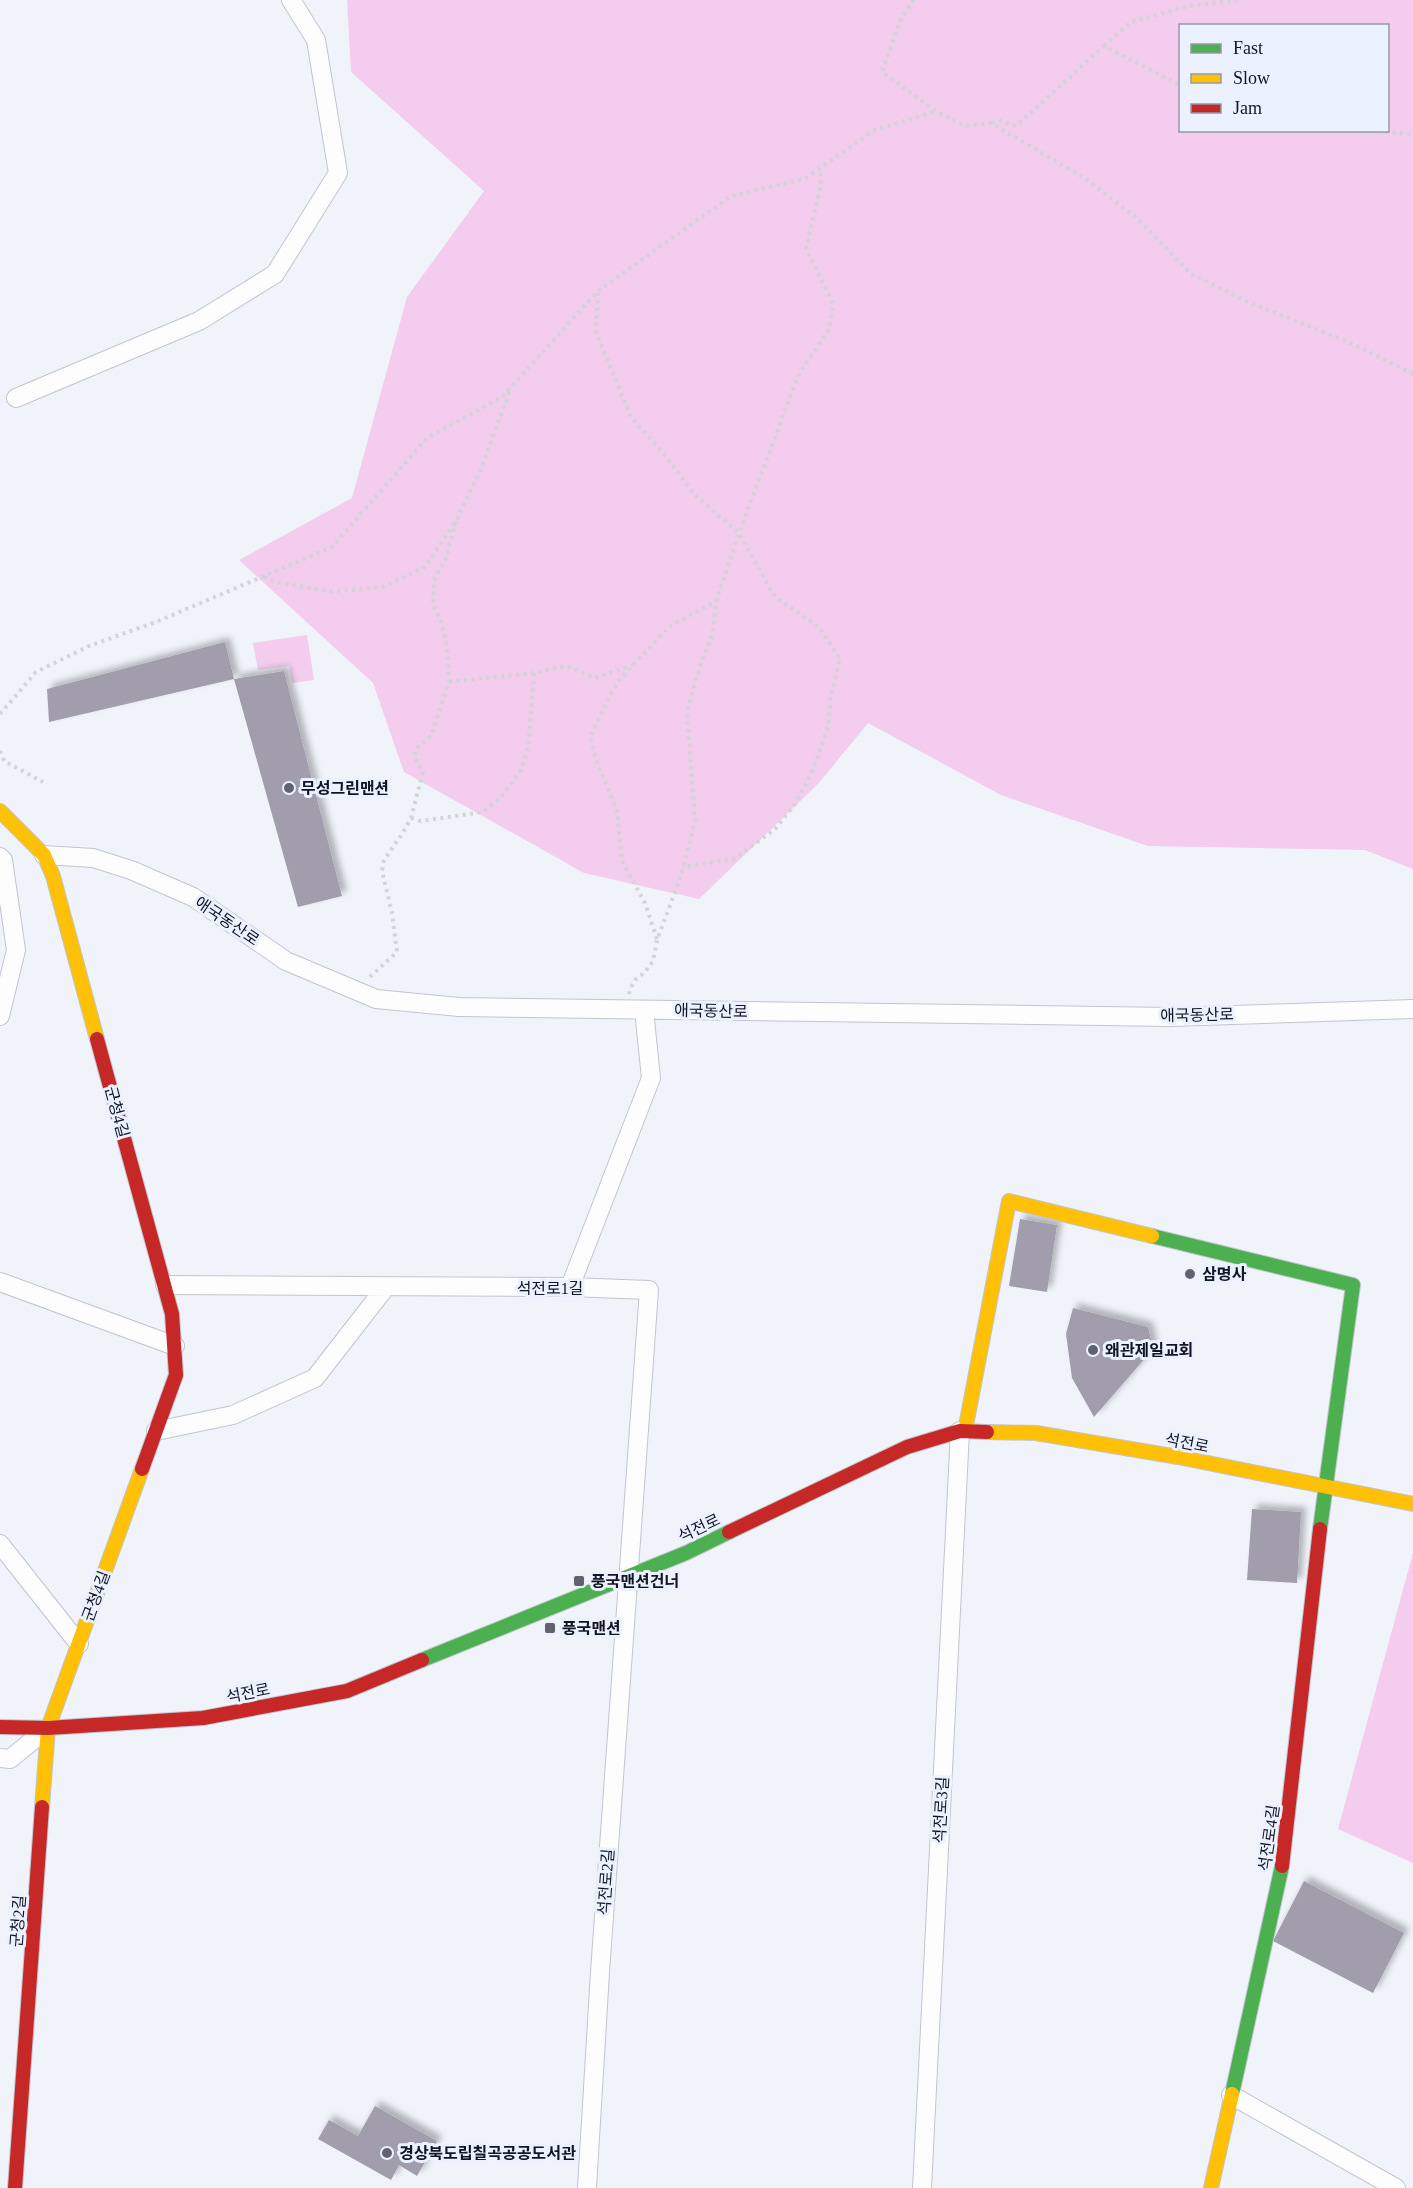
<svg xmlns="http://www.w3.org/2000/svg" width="1413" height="2188" font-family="'Times New Roman','Noto Sans KR',serif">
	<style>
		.green { fill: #f3ccee; fill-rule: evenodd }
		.building { fill: #a19dad; filter: url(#shadow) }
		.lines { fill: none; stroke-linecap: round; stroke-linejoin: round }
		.street-casing { stroke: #c1c5ce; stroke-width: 20 }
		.fast-casing { stroke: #c1c5ce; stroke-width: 16 }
		.slow-casing { stroke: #c1c5ce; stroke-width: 16 }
		.jam-casing { stroke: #c1c5ce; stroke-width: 16 }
		.path { stroke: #d3d4d6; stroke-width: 4; stroke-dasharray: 3 4.5; stroke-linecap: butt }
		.street { stroke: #fdfdfe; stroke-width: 18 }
		.fast { stroke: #4caf50; stroke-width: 14 }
		.slow { stroke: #ffc107; stroke-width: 14 }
		.jam { stroke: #c62828; stroke-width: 14 }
		.poi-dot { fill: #60636e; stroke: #ebf1ff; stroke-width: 2 }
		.labels { text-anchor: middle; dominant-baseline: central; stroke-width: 6; stroke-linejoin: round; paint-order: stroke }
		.poi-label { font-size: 16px; font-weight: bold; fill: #121622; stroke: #ebf1ff; text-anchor: start }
		.street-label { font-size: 16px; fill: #121622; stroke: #ebf1ff }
	</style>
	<defs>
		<filter id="shadow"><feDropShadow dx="5" dy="-5" stdDeviation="3" flood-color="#0004"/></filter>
	</defs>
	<rect width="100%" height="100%" fill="#f0f3fa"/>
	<path class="green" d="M347,0H1413V869L1365,850L1148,846L1001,795L868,723L818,784L699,899L584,873L404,772L373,683L239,560L352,498L407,297L484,191L351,72ZM1180,26H1388V130H1180Z
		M307,635L314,680L292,683L289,666L258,670L253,643Z
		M1413,1553V1863L1338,1829Z"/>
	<path class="building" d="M225,642L234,679L49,722L47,689Z
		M284,671L342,896L298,907L234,679Z
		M1020,1219L1057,1225L1047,1292L1009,1286Z
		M1073,1308L1148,1327L1153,1349L1094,1417L1072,1378L1066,1334Z
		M1252,1509L1301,1512L1297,1583L1247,1580Z
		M1304,1881L1404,1933L1373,1993L1273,1941Z
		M375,2106L437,2141L417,2176L399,2165L391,2180L318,2139L329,2120L358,2136Z"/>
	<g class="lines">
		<g class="street-casing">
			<path id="street" d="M16,398L199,321L275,274L338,173L316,40L291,0
				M44,855L93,858L131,870L193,897L286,961L376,999L459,1007L1171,1017L1413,1009
				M0,857L3,860L16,950L0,1016
				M0,1282L175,1346
				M165,1285L570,1287L649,1290L600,1972L587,2188
				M570,1287L651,1078L644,1010
				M156,1431L233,1415L315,1378L385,1288
				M0,1544L79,1644
				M0,1758L10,1759L48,1728
				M1231,2095L1396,2188
				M922,2188L960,1431"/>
		</g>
		<g class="fast-casing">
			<path id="fast" d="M1152,1236L1353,1285L1320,1529
				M422,1660L686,1553L729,1532
				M1232,2094L1282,1866"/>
		</g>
		<g class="slow-casing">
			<path id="slow" d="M0,811L44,855L53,876L97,1039
				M965,1431L1009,1201L1152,1236
				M987,1432L1036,1433L1178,1457L1413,1504
				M42,1807L48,1728L142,1469
				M1211,2188L1232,2094"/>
		</g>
		<g class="jam-casing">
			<path id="jam" d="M97,1039L172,1314L176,1375L142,1469
				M729,1532L907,1447L960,1431L987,1432
				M0,1727L48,1728L203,1718L347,1691L422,1660
				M1282,1866L1320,1529
				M15,2188L42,1807"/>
		</g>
		<path class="path" d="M914,0L901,19L882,72L936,111L965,126L991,123L1083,177L1138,219L1191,274L1248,302L1349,342L1413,374
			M1104,46L1131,22L1189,6L1241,0
			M992,123L998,120L1016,126L1104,46L1180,85
			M1355,130L1413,134
			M598,293L596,332L631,417L664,454L694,494L739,533L775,597L819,627L840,659L831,694L828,727L812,772L795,804L775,829L734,859L683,867
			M264,577L276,582L332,592L383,587L425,567L456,521L481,469L510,390
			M449,682L534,673L566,666L595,678L633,665
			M0,714L36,672L89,646L156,622L332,547L427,438L502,397L598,291L731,196L804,179L875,130L936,111
			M0,751L4,761L43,782
			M411,818L421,821L483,812L502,796L521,770L528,748L534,673
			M657,939L645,903L622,861L617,811L597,762L590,737L610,695L620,679L669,627L716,601
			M370,977L397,952L392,913L382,871L384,860L402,834L411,818L423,772L414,757L417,748L431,736L449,682L447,647L441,621L433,605L434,580L446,558L456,521
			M629,994L630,989L635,980L645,972L653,961L657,940L681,876L695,821L687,711L700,666L713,633L716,601L739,533L798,376L829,329L833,304L806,248L821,185L820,168"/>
		<use href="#street" class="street"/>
		<use href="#fast" class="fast"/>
		<use href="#slow" class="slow"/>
		<use href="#jam" class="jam"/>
	</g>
	<g class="poi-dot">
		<circle cx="289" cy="788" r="6"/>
		<circle cx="1190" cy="1274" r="6"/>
		<circle cx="1093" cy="1350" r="6"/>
		<rect x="573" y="1575" width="12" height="12" rx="3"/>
		<rect x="544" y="1622" width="12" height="12" rx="3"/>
		<circle cx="387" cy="2153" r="6"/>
	</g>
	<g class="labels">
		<g class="poi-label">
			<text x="301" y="788">무성그린맨션</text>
			<text x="1202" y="1274">삼명사</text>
			<text x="1105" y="1350">왜관제일교회</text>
			<text x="591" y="1581">풍국맨션건너</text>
			<text x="562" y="1628">풍국맨션</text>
			<text x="399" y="2153">경상북도립칠곡공공도서관</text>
		</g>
		<g class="street-label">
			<text transform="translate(227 921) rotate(34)">애국동산로</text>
			<text transform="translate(711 1011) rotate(1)">애국동산로</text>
			<text transform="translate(1197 1015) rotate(-1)">애국동산로</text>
			<text transform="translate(117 1112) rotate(75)">군청4길</text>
			<text x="550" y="1288">석전로1길</text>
			<text transform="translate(1187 1443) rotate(11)">석전로</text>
			<text transform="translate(699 1528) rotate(-25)">석전로</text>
			<text transform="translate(96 1596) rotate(-70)">군청4길</text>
			<text transform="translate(248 1693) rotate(-11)">석전로</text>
			<text transform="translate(941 1810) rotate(-87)">석전로3길</text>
			<text transform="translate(1269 1838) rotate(-82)">석전로4길</text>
			<text transform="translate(606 1882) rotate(-86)">석전로2길</text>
			<text transform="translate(18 1921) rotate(-86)">군청2길</text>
		</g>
	</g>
	<rect x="1179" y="24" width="210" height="108" fill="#ebf1ff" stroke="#9499a7" stroke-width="1.5"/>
	<rect x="1191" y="44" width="30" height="9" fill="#4caf50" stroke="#9499a7" stroke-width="1.5"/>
	<text x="1233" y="54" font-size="18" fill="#121622">Fast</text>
	<rect x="1191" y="74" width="30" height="9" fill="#ffc107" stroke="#9499a7" stroke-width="1.5"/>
	<text x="1233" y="84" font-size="18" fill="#121622">Slow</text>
	<rect x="1191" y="104" width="30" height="9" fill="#c62828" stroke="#9499a7" stroke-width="1.5"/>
	<text x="1233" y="114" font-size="18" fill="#121622">Jam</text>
</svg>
